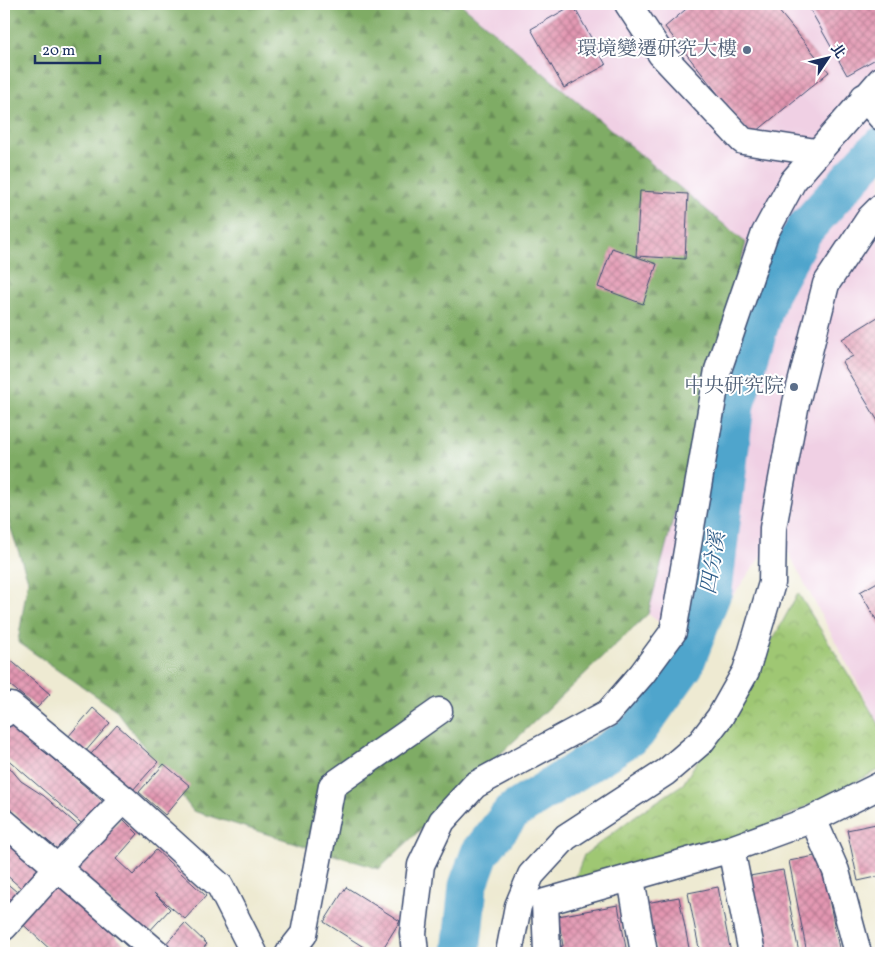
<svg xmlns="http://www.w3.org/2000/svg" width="885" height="957" font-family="Vollkorn,'Noto Serif TC',serif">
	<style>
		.built { fill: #f0d0e4 }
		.forest { fill: url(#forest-firs); stroke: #4d6e62 }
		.park { fill: url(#park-crowns); stroke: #5d7b68 }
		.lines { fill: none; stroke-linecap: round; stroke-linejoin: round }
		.river { stroke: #50a5cc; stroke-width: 39 }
		.building { fill: url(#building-cross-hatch) }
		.minor-casing { stroke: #3b4b6f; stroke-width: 29 }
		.minor { stroke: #fff; stroke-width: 26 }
		.service-dot { fill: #5c6f8a; stroke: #fff; stroke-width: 2 }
		.labels { text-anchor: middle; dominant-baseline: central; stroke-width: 4; stroke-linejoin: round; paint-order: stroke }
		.service-label { font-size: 20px; fill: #4e5e75; stroke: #fff; text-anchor: end }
		.water-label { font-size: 21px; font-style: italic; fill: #305e8a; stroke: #fff }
	</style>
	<defs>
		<pattern id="forest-firs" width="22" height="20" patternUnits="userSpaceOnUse" patternTransform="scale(1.25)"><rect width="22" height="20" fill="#7fac65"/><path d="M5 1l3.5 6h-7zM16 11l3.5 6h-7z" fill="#678c56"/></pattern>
		<pattern id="park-crowns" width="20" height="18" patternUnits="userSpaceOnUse" patternTransform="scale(1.25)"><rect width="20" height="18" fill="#9fc773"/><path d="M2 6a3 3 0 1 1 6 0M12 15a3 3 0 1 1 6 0" fill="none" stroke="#88ab66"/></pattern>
		<pattern id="building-cross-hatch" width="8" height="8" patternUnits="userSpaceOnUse" patternTransform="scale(1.25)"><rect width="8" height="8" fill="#e396b1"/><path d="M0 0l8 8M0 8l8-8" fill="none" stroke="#b77b93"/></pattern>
	</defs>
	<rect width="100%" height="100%" fill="#fff"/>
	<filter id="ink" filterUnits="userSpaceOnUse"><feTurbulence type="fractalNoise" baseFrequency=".02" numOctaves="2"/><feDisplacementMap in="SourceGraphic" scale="10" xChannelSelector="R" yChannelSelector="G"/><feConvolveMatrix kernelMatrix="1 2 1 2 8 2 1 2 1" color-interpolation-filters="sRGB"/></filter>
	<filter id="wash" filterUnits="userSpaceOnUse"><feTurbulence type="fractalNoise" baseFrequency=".0096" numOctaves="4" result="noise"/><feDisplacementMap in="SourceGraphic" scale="20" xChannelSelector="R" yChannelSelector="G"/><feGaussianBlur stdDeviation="1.12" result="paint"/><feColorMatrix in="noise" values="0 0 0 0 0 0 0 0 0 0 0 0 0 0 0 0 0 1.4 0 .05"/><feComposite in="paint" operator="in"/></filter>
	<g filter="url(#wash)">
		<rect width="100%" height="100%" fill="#eeead2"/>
		<path class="built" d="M461,4H881V728L778,533L695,648L648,614L746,243Z"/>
		<path class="forest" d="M4,4H461L746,243L648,614L379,869L193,811L115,709L18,642L28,580L4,508Z"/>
		<path class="park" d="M798,593L881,727V769L745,837L573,884L584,855L635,816L683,784L777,632Z"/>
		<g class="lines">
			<path class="river" d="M461,953L468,886L480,853L512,812L636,733L684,666L713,590L735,404L769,294L804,230L870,156L881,146"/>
		</g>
		<g id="blocks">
			<path class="building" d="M692,4H773L829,72L751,136L665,27Z
				M807,4H874L881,17V56L847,75Z
				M573,5L606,65L564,88L531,29Z
				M640,191L688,194L685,259L636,256Z
				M612,248L657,264L643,304L598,287Z
				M881,315V426L842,362L853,356L842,339Z
				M881,580V628L860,592Z
				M8,658L50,694L37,708L4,680V663Z
				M93,708L110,723L85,752L68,737Z
				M4,717L107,805L87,828L4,756Z
				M117,725L158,762L132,791L91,754Z
				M5,762L21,781L44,796L81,828L61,852L4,805Z
				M164,764L190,786L165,815L139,792Z
				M122,818L138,834L116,859L133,875L156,850L206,896L185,919L154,893L170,909L146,935L75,868Z
				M881,823V876L858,881L847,830Z
				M4,834L49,872L29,895L4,873Z
				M820,855L840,953H807L789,861Z
				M783,870L799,953H765L750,876Z
				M53,878L134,953H54L16,918Z
				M4,881L23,897L4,914Z
				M346,887L400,921L380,953H373L324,922Z
				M718,887L731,953H700L688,893Z
				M679,897L690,953H656L646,903Z
				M618,905L627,953H555L554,948L563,946L558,916Z
				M185,923L207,944L199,953H166L161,949Z
				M356,948L363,953H352Z"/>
		</g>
	</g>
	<g filter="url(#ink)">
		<use href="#blocks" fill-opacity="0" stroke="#3b4b6f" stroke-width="1"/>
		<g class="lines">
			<g class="minor-casing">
				<path id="minor" d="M628,4L661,54L743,141L816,152
					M864,97L881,117
					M4,714L11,706L124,799L220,886L254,953
					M4,822L157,953
					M731,849L752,953
					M631,879L644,953
					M4,927L58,867L124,799
					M289,953L304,934L332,786L439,711
					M415,953L413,933L421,865L442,821L475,785L608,713L642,674L673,632L718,370L765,233L793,181L881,80
					M509,953L518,906L531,875L566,837L666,772L701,742L720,717L746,671L772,583L773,528L796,403L826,284L870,218L881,207
					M547,953L545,902L731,849L813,819
					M858,953L836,871L813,819L881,785"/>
			</g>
			<use href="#minor" class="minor"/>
		</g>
	</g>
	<g class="service-dot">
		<circle cx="747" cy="50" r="5"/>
		<circle cx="794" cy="387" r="5"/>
	</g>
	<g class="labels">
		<g class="service-label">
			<text x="737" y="50">環境變遷研究大樓</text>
			<text x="784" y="387">中央研究院</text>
		</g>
		<g class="water-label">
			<text transform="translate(714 563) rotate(-81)">四分溪</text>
		</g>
	</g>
	<rect width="885" height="957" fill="none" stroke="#fff" stroke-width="20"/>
	<g transform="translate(828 58) rotate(55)" stroke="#ffffff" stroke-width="4" paint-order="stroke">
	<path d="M0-4L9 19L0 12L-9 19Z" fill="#1b2f5e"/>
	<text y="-8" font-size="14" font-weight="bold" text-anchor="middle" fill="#1b2f5e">北</text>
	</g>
	<path d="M35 55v8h65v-8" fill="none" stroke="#1b2f5e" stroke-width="2.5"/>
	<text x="42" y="55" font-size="15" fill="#1b2f5e" stroke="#ffffff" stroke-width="4" paint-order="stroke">20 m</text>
</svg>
